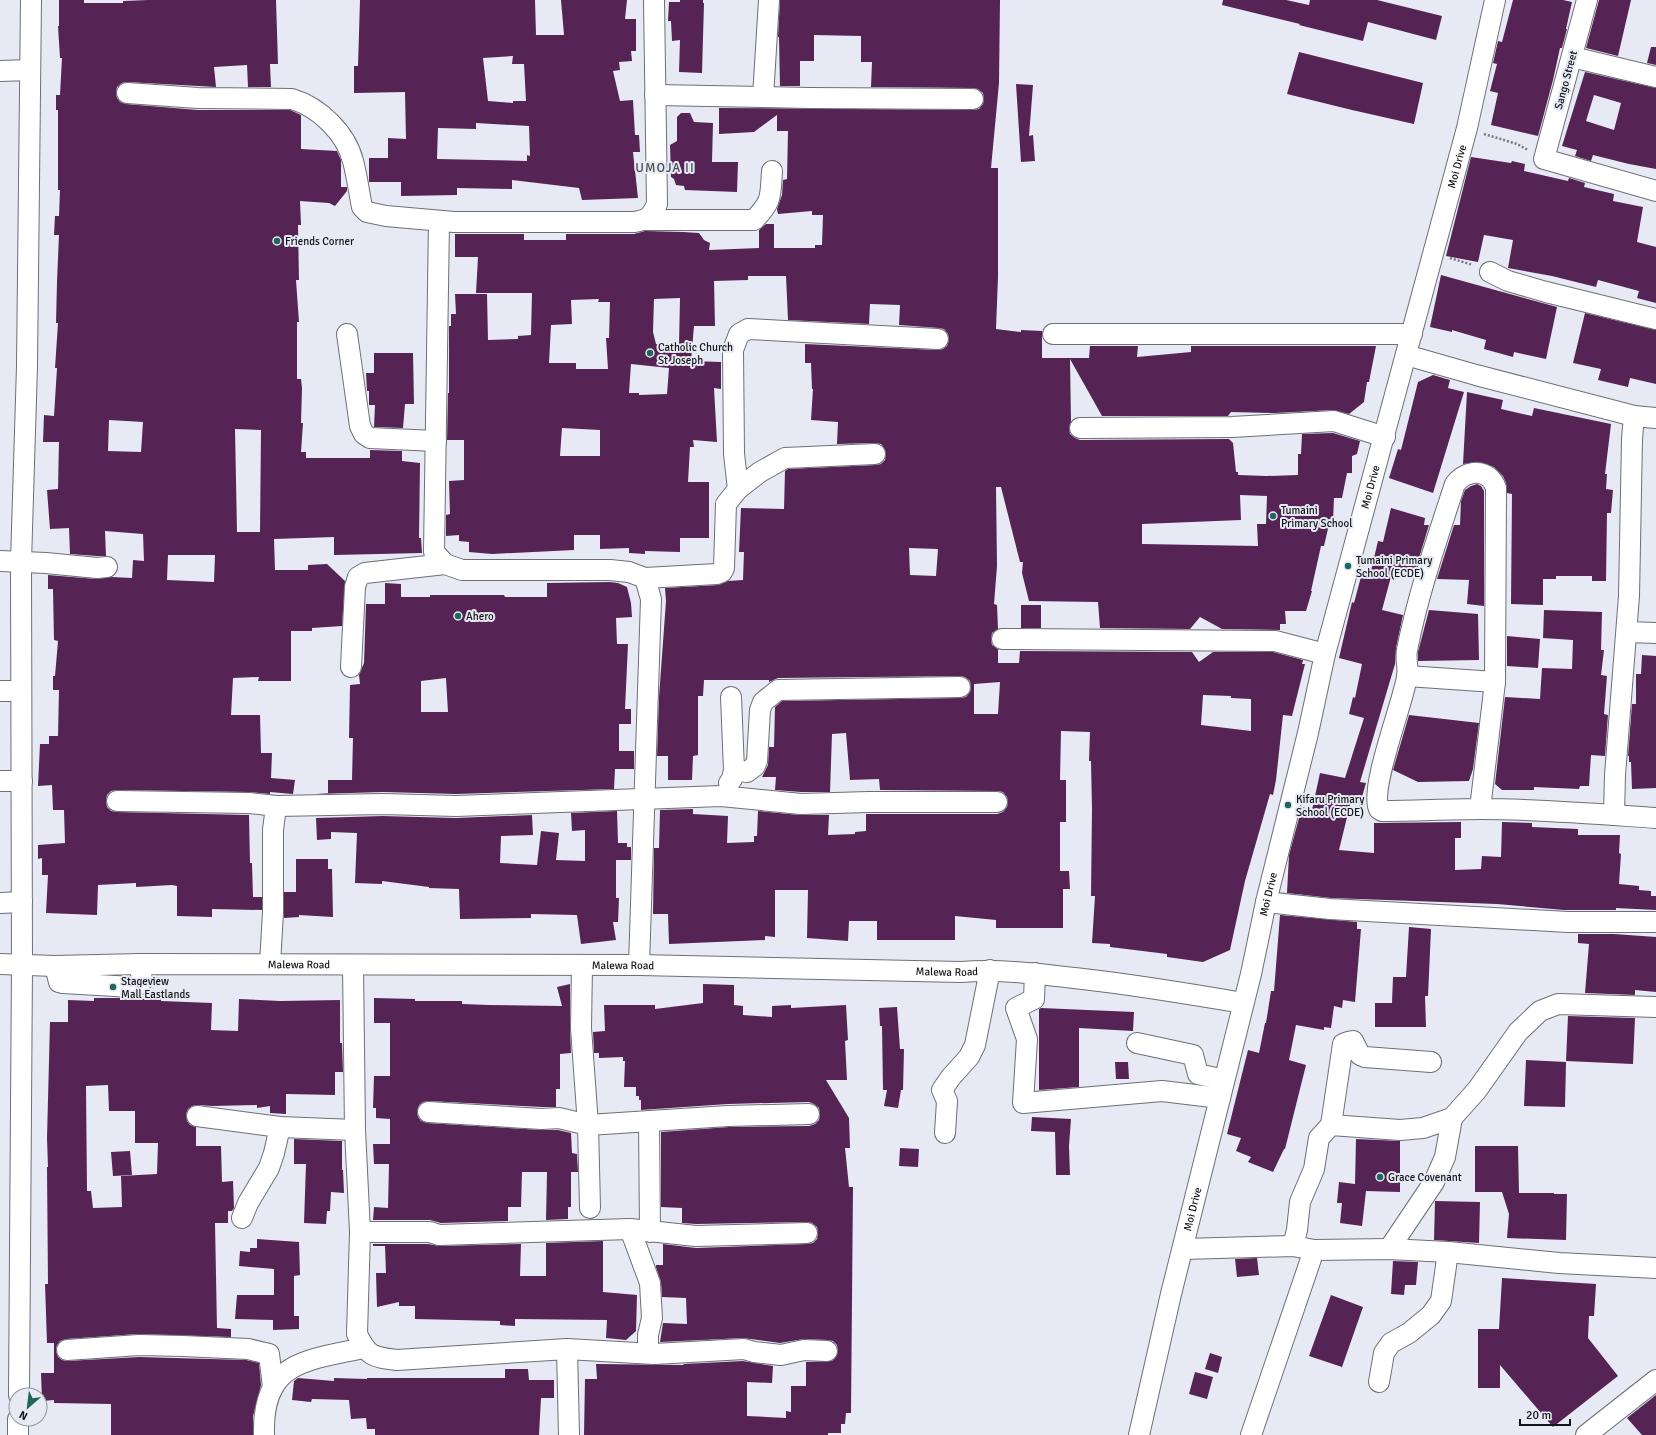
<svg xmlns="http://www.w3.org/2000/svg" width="1656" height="1435" font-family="Signika,sans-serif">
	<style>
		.building { fill: #552454; fill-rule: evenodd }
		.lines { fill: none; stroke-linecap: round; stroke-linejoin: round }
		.minor-casing { stroke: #6d6f77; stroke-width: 22 }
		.path { stroke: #75777d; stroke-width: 2.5; stroke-dasharray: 2 2; stroke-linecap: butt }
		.minor { stroke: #fff; stroke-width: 20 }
		.poi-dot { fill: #1f675c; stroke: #e7eaf4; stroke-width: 1.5 }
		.labels { text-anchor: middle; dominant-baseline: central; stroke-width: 4; stroke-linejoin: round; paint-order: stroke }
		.street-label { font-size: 11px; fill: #141518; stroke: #e7eaf4 }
		.poi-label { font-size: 11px; fill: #141518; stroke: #e7eaf4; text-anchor: start }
		.quarter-label { font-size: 13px; letter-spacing: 1px; fill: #4c4e56; stroke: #e7eaf4 }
	</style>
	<rect width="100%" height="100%" fill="#e7eaf4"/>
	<path class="building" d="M59,0H84V3H123V1L149,0H276L278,64H270L271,87H248L247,65L214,67L216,87L127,82L122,83L117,87L116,93L117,98L120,102L126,104L198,110H290L301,115V149L337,151L341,160V187H347V191L335,206L329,203L300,201L301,225H298L299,280H296L299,322H297V379H301L302,388L301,423H303L301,452H306V458H370V450L402,451V461L420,463L419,538H421L422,553L334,555V537L274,539L275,570H308V565L327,564L345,581L342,626L312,628V631H291V681H258L259,677L233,678L231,715H260L261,753H272L271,778L295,780L293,794L270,792V794L249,792L117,790L111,791L107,795L106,801L107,807L111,811L117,812L249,815L250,863H252L253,897H262V910L212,909V917L177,916V886L172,885L136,887V883L98,885L97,915L46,913L48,875H42V858L38,859V845L65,843L64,810H53L52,785L38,786L40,744H49V736H58L59,690H53V676H55L58,641L54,640L53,589H48V575L96,579L112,577L132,578L133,560L144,561L143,534L105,531L106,556H97L70,554L69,528L50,529L47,490L58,489L59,442H43L44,415L54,416L57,368H55L58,323H56L57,282L59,235H54L55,216H59L60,190H58V110H56V95H60L62,58H60L58,26H59ZM109,420L143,422L141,452L108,451ZM235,429L261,430L260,532H237ZM168,555H215L214,582L167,580Z
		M360,0H535L536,35H564L561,0H627L625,19H636V51H631L632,61L619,62L620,70L613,71L620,101L633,100L635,135H639L640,152H633L638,198L582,200L579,188L512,180V189L457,188V195L401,196V182H369V158H388V138L406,139L405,92L354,93V66H358ZM513,56L512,64H524L526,101H513V103L488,101L483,58ZM476,123L529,126L530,156L527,155V161L437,159L438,128L476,129Z
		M680,0H703V3H704L702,73L679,72L680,40L672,41L671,21H668L669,2H680Z
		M780,0H1000L999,83L991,168H998V277L996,329L1021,332V330L1042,331V358H1089L1090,346H1138L1137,357L1191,352V346H1376L1369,382H1367L1364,402L1349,414L1333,410L1275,413L1231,412L1228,416H1102L1070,359L1071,422L1069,428L1070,434L1075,438L1080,440L1229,439L1233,443L1236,472H1238V475L1266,476L1298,475V454H1301L1302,434L1333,433L1360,441L1357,454L1352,456V473H1347L1342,498H1334L1333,521L1330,520L1324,546H1321L1311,591H1312L1306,611H1285L1286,624H1280V630L1222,629L1200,617L1190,629L1100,628L1098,602L1029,601L1022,573L1023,562H1020L1001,487H996L997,566L994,604L997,605L998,629L992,633L991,639L992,645L998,649V663H1019L1020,651L1192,652L1199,662L1213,652H1273L1303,660L1302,664H1305L1292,716L1283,715L1276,780L1273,795L1270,794L1245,881L1230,950L1203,962L1167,957V954L1110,947V944L1092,943L1095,896H1091L1092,809L1091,761H1089L1090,732L1061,731L1060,780H1066V822H1060V871H1069L1070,889H1063V928H996V920L955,916V940H877V921H849L848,941L807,938L808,890H775V937L765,936V940L669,944L668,914H653L654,848H659L660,810L693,809V814L728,816L727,843L754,842V836H757L758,811L800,815H829L828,835L855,834V832L866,831V814H997L1003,812L1007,807L1008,802L1007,797L1003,792L997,791L880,790L879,779L850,780L846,733L832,734L830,792H801L775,790L776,777H762L768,765L769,747H774L775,707L782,701L960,698L966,697L970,692L971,687L970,681L965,677L960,676L778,678L769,682V680H704L703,696H698V755L693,756L692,780H668V756H657L659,697L666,601L665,588L718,585L728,581L743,580L744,552H739L741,508L784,509L785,471L788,469L876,465L881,464L885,460L886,453L884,448L881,444L874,443L837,444L838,422L811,420L813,389H812L811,363H805V344L937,350L943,349L947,346L949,340L948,334L944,329L939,328L899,325L900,305L870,304L869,324L788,320L786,276H748V280L714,281L715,326H694L691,361L721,362V389L714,388L717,442L693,440L694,447H690L688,482H709V538H680V552L645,551V554L629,553V548L600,549V535H574V550L492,554L469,552V542L459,541V535L446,536V515L450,514L449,481L464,480V440H447L448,393H449V326H451V314H456L455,294H487L488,340L518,339V336L531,335L532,293H476L478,257H455V234H524V240H566V234H634L645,231L683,232L699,233L704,240L710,243L709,250L759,248V230L766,224H774V248H815V245H822L823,215H812V211L778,214L777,209L782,195L783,180L787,179L788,131H777V115L754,132L719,134V108L973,110L979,109L983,104L984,99L983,93L978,89L973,88L871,87L872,62H861V36L814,35V61H800V86H780L779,37H778ZM680,298L679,346L656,344L653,332L654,299ZM599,299L598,302H610L609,338H606L608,369H576V363H549L551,325L572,324L571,300ZM631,364L669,368L667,394L639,395V393H629ZM562,428L600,430V456H560ZM1240,495L1267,496L1266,524H1257L1258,546L1142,544V524L1241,520ZM909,548L938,549L936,576L910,575ZM1000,682L998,714H974V684ZM1203,695L1231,696V698L1251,699V731L1201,725Z
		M1223,0H1286L1309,5L1310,0H1377L1442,16L1436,40L1368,22L1363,41L1299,25L1300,24L1222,5Z
		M1513,0H1563L1572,2L1566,29H1567L1562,48H1560L1553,80L1538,136L1491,125L1498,93L1490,91L1497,64L1493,63L1498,41L1502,42Z
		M1599,0H1631L1618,56L1586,48Z
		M1651,47H1656V65L1647,63Z
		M1299,52L1423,83L1414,124L1352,110L1287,94Z
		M1585,72L1656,88V169L1629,164L1593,155L1591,161L1575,156L1577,150L1562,146ZM1594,95L1621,103L1614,130L1586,121Z
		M1016,84L1033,85L1029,136L1033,135L1035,161L1021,162Z
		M681,113H690L694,122L713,123L712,162H738L737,192L685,190L684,186L676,185L674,179L671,177L670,145L677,141V117Z
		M1471,157L1511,163L1512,161L1525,164L1524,171L1568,181L1569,178L1585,183L1584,187L1614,194L1613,201L1643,207L1637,242L1656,247V303L1637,298L1639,291L1598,280L1596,287L1552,276L1508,268L1513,240L1484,235L1478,262L1446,256Z
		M1441,275L1557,307L1546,359L1514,352L1513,357L1484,349L1486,340L1452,330V332L1430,327Z
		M1585,313L1656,330V384L1630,378L1628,387L1598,380L1601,369L1573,363Z
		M374,353H413L414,404H405L403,428L374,427L375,405H369V391H367L366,373H374Z
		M1433,375L1450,380L1448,388L1464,392L1433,493L1389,478L1398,449L1401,450L1418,382Z
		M1467,392L1503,400L1501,409L1532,416L1534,408L1611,424L1605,474H1607L1606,489L1613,490L1611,513H1607L1606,581H1592V576H1556V579H1543V605L1511,604L1512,494L1507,493L1506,483L1503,476L1494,467L1479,462L1463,464Z
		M1477,484L1481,486L1484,491V606L1467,604L1469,580L1437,579L1454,525H1460L1461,501L1465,490L1471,486Z
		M1391,508L1425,518L1424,525H1429L1413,578L1392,573L1382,610L1403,615L1396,648L1395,664L1360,782L1366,783L1360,804L1351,801L1339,850L1374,853V823L1461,822V838H1455V870L1481,869L1482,856L1501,857L1502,822L1532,823V827L1578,829V835H1620L1619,853L1621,854L1619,884L1639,886V890L1651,891V896H1656V910L1616,908V910H1564L1497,904L1331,898L1287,893L1289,855L1302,807L1312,810L1320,773L1345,778L1364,718L1349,714L1353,697L1355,698L1362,664L1339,658L1352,602L1354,603L1362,573L1370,575L1378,541L1383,542Z
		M610,582L618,583L627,587L631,603L632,617L616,618L617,644H628L625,709H631V724H619V751H634V769H615L614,789L456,794L383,792L316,794L328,793V780H352L353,738H349L350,685L360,684L359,675L364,663L366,604H385V583L401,584V597H430V595H504L505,597H547V583ZM446,678L448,712H421V681Z
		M1021,605H1041V628H1021Z
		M1429,610L1478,614L1479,660L1418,661V652Z
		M1544,610L1602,612L1601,650H1604L1601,675L1607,676L1604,714L1608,715L1605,756L1591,755L1589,786H1580L1579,789L1534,787V790H1502L1495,784L1505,697L1540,699L1542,668L1572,669L1573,640L1543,638Z
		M1507,636L1540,639L1538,668L1507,666Z
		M1642,655L1656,656V788L1632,789L1631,762H1629V756H1628L1632,704H1636V674H1641Z
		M1409,715L1479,723L1473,769L1469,781L1418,782L1393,770Z
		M617,811L618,843H627V847H631V860H616V898H619L618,922H613L616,940L581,944L577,915L531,914V918L460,919L459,889L429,888V887L382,881V884L355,883L357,833L331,832V839L317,840L316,818L383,816L456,818L532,815L533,835L501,836L500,863L537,865L541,831L559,833L556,860L585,861V830L572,831L571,813Z
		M296,859H328V869H332L333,917L299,915V917L284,918V892H296Z
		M1280,915L1357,922V929H1361L1355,1002L1343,1000L1342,1008L1334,1006L1331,1028L1324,1027V1030L1296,1025L1289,1060L1306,1065L1285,1149H1284L1273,1172L1248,1162L1251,1157L1236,1151L1241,1138L1227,1134L1248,1050L1259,1053L1265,1023H1266L1271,991H1274Z
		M1409,927L1431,929L1428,996H1425L1426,1027H1375V1003H1392L1393,977H1406Z
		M1578,934H1614L1656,937V992L1635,990V995L1585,993L1589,944L1578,943Z
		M570,984V1028L571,1053L560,1054V1089H556V1107H542L429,1101L423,1102L419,1105L417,1112L418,1117L421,1121L427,1123L541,1130H558L571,1133L572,1153L577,1154L578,1172H571V1207H568V1219L546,1220L547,1172H522L521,1207H508V1221L441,1223L430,1220H373L374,1207L388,1208L389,1164H374L373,1144H390V1119L376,1118V1108H373L374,1076H390V1023H374V998L415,999V1001H462V1004L489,1005L562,1006L557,987Z
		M703,984L734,985V1005L743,1006V1015L772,1017V1006L791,1005V1008L846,1005L848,1040L845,1041L847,1080H826L849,1118L850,1148H845L849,1187H853L851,1413H846L845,1424H841V1433H828V1435H584L585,1379H597L596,1364L684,1365L683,1364L743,1361L773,1366L772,1383L747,1382V1416L786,1418V1411L791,1412V1386H806V1362L832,1361L836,1357L838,1352L837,1345L833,1341L828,1340L804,1339L780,1343L743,1338L660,1342L663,1323L687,1324L686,1298L662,1297L661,1282L656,1267V1265H663V1244L696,1248L807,1244L813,1243L817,1239L818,1233L817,1227L812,1223L807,1222L696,1224L682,1223V1208L661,1207V1132L729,1127L809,1126L815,1124L819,1120L820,1114L819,1108L814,1104L809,1102L728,1104L641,1110V1100H639V1096H636V1087H624L625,1061H623V1057L599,1058V1053H594L593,1032L605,1031L604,1005H655V1009L703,1003Z
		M94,998H120V1000L161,998V1001L212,1003L211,1030L238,1031L239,999L280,1001L340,1000V1043H342L343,1072H335V1095L286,1094V1114L270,1113V1106L257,1108V1105L212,1106L199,1105L192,1106L188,1109L186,1114L187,1121L190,1125L196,1127V1146H221L222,1182L233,1181L234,1208L232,1211H228V1223H215L217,1328L231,1329V1337L138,1334L66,1339L60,1341L57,1345L56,1351L58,1357L62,1360L67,1361L139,1357L246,1360L259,1363L261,1385L253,1416V1435H111V1404L54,1403V1400L42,1401L41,1373H54V1343H47L45,1284H48L47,1167H48L47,1138L50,1022H68V1000L94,1001ZM108,1085L109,1111H135V1143H158L157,1174L121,1176L122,1207L93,1208L91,1191H87L86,1086Z
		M897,1007L900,1049H904L903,1090H901L898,1108L884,1106L887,1090H883L882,1026H880L879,1008Z
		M1041,1008L1134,1012L1133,1031L1079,1028V1087L1039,1090V1009Z
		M1568,1016L1635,1018L1633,1064L1566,1061Z
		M1526,1060L1566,1062L1565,1107L1524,1106Z
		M1115,1062H1128L1129,1079H1116Z
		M1032,1117L1071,1119L1069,1146L1070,1175H1056L1055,1132L1031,1131Z
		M294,1139L342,1141V1170H343L344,1193L331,1192L330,1211H327L326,1224L304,1223L306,1164H294Z
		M1356,1139L1400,1141V1192L1366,1191L1362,1226L1340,1223L1342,1203H1337L1339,1182L1355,1184Z
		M1475,1146H1518L1519,1193H1554V1194H1567L1566,1240L1507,1238L1509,1214L1502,1192H1475Z
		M900,1148L919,1149L918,1167L899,1166Z
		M130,1151L132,1175L113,1176L111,1152Z
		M1435,1201L1480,1202L1479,1243L1434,1240Z
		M257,1239L299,1242L300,1275L294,1276V1316H299V1329L273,1330V1320L235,1319L237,1295H274V1269L239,1266L240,1251L250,1252V1248H257Z
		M603,1241V1292L637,1295L636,1331L626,1340L606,1338L607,1320L515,1319V1326L500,1325V1321L415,1319V1306H399V1302L377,1307L376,1273H386L385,1246H373V1244H428L439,1246L521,1244L520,1276H546V1243Z
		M1257,1258L1259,1275L1237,1277L1235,1259Z
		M1393,1261L1418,1262L1416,1285H1405L1404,1295L1391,1294Z
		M1502,1278L1596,1284L1594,1316H1589L1588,1338L1618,1376L1553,1427L1500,1365V1388H1478V1329H1499Z
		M1331,1295L1363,1307L1342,1367L1309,1356Z
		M1210,1353L1222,1357L1218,1373L1205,1369Z
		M505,1369H528L529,1380H554V1398H541L539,1435H375V1429H367L366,1418L351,1419L349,1400L312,1399L311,1402L292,1400L294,1381L298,1378L334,1381V1378L367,1379V1378H505Z
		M1195,1372L1213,1377L1207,1399L1189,1394Z
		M1656,1395V1435H1642L1627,1418Z"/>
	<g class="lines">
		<g class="minor-casing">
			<g id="minor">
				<path d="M1587,0L1544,159L1656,191"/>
				<path d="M1572,57L1656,77"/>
				<path d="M0,71L30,70"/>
				<path d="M127,93L198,98L292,99C319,107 346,133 353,161C357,176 359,192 362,207L367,212L386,216L454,222H634C648,220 651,217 657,204L654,0"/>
				<path d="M655,95L810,98L973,99"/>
				<path d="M763,97L769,0"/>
				<path d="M646,220H754C773,200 770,197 772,171"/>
				<path d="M439,221L434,552L445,564L462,570H610L629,572L645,578L717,574L722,572L724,568L726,504L738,489L760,472L785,458L875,454"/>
				<path d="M1490,272L1508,281L1546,292L1656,319"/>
				<path d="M347,334L360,426L364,434L370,438L436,441"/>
				<path d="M1053,334H1412"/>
				<path d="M1406,355L1476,375L1634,416L1656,418"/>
				<path d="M1080,428L1232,427L1334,421L1385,437"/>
				<path d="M738,489L734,454L733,350L739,334L748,329L938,339"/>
				<path d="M0,561L46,563L97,568L107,567"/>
				<path d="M1627,632L1656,633"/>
				<path d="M1002,639L1275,641L1325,654"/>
				<path d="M351,667L355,587L358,577L365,573L445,564"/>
				<path d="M1407,676L1495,682"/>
				<path d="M0,691H21"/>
				<path d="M734,770L747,772L755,766L757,761L760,710L763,702L778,690L960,687"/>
				<path d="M0,781H22"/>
				<path d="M729,783L732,779L734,770L731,697"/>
				<path d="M117,801L249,803L276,806L273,830V912L270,964"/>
				<path d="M276,806L383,804L456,806L721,796L801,804L869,802H997"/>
				<path d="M1480,809L1495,682L1496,488C1489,468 1467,469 1455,484C1437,539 1418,594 1407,650C1405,659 1409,668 1407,677C1403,703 1369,789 1379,809L1382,811C1415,811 1447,809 1480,809C1538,809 1598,814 1656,818"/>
				<path d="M1614,815L1615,775L1629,596L1632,439L1634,416"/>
				<path d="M1266,902L1330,909L1568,922H1656"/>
				<path d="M0,903L22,902"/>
				<path id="s1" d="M0,964L55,966L140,964L639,965L961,972C1002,969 1042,974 1083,979C1137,985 1190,994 1243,1003"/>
				<path d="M353,965L355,1130L360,1232L357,1334C368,1357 373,1357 397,1360L567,1349L569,1435"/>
				<path d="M582,965L581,1028L588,1125L590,1208"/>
				<path d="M639,965L651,599L645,578"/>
				<path d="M55,966L59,982L63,983L132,987L138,985L142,981L140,964"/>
				<path d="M1035,973L1034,999L1016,1008L1027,1039L1023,1103L1162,1091L1220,1098"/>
				<path d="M1137,1043L1193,1055L1198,1074L1224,1080"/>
				<path d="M428,1112L542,1119L559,1118L588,1125L728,1116L809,1114"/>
				<path d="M197,1116L280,1127L355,1130"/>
				<path d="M649,1122L650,1232"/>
				<path d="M1331,1125L1343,1044L1348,1042L1353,1041L1360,1055L1365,1057L1431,1062"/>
				<path d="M945,1133L947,1101L942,1090L951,1077L969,1057L975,1045L990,970"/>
				<path d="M242,1218L248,1203L269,1168L274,1153L280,1127"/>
				<path d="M630,1229L650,1283L652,1318L648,1335V1350L654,1354"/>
				<path d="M360,1232H430L439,1235L630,1229L696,1236L807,1233"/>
				<path d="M1293,1246L1297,1230L1300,1202L1314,1169L1319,1138L1331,1125L1400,1130L1423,1128L1452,1118L1477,1090L1518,1032L1540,1011L1558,1004L1656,1007"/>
				<path d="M1183,1249L1293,1246L1314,1250L1389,1249L1448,1252L1559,1263L1656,1268"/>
				<path d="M1389,1249L1434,1182L1445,1157L1452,1118"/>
				<path d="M567,1349L654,1354L744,1349L754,1352L781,1355L804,1350L827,1351"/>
				<path d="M67,1350L139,1345L183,1346L248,1349L269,1354L273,1387"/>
				<path d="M1379,1382L1384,1353L1391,1343L1409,1333L1431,1315L1441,1301L1448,1252"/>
				<path d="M19,1395L22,965L21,562L27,366L31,0"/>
				<path d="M18,1435V1419"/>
				<path d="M264,1435C262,1361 305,1361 363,1348"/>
				<path id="s2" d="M1139,1435L1171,1294L1251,974L1266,902L1308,733L1325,654L1467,128L1495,0"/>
				<path d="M1251,1435L1314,1250"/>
				<path d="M1586,1435L1656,1380"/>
			</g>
		</g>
		<path class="path" d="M1484,134L1517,144L1528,150
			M1450,258L1473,265"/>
		<use href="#minor" class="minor"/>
	</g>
	<g class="poi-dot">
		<circle cx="277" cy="241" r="4"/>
		<circle cx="650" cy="353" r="4"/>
		<circle cx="1273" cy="516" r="4"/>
		<circle cx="1348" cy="566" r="4"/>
		<circle cx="458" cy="616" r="4"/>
		<circle cx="1288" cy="805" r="4"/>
		<circle cx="113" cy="987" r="4"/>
		<circle cx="1380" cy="1177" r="4"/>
	</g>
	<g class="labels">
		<g class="street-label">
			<text transform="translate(1566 80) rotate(-75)">Sango Street</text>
			<text stroke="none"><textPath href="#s2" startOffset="1308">Moi Drive</textPath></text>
			<text stroke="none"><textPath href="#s2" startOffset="976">Moi Drive</textPath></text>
			<text stroke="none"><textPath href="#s2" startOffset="556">Moi Drive</textPath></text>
			<text stroke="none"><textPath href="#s1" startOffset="299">Malewa Road</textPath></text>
			<text stroke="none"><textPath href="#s1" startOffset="623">Malewa Road</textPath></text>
			<text stroke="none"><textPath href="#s1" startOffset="947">Malewa Road</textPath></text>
			<text stroke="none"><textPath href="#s2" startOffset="232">Moi Drive</textPath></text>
		</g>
		<g class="poi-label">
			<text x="285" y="241">Friends Corner</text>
			<text x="658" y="347">Catholic Church<tspan x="658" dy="13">St Joseph</tspan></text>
			<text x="1281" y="510">Tumaini<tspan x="1281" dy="13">Primary School</tspan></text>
			<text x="1356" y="560">Tumaini Primary<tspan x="1356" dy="13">School (ECDE)</tspan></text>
			<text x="466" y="616">Ahero</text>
			<text x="1296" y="799">Kifaru Primary<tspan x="1296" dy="13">School (ECDE)</tspan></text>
			<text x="121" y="981">Stageview<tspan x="121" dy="13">Mall Eastlands</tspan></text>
			<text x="1388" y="1177">Grace Covenant</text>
		</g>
		<g class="quarter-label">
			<text x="665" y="168">UMOJA II</text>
		</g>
	</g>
	<g transform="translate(28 1407) rotate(208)"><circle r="19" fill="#e7eaf4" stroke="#93959c"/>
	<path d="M0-3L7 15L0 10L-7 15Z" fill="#1f675c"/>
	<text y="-6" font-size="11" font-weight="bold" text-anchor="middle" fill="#141518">N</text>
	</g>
	<path d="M1520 1419v6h50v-6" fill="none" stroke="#141518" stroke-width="2"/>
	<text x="1526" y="1419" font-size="12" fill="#141518" stroke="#e7eaf4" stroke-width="3" paint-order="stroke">20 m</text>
</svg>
